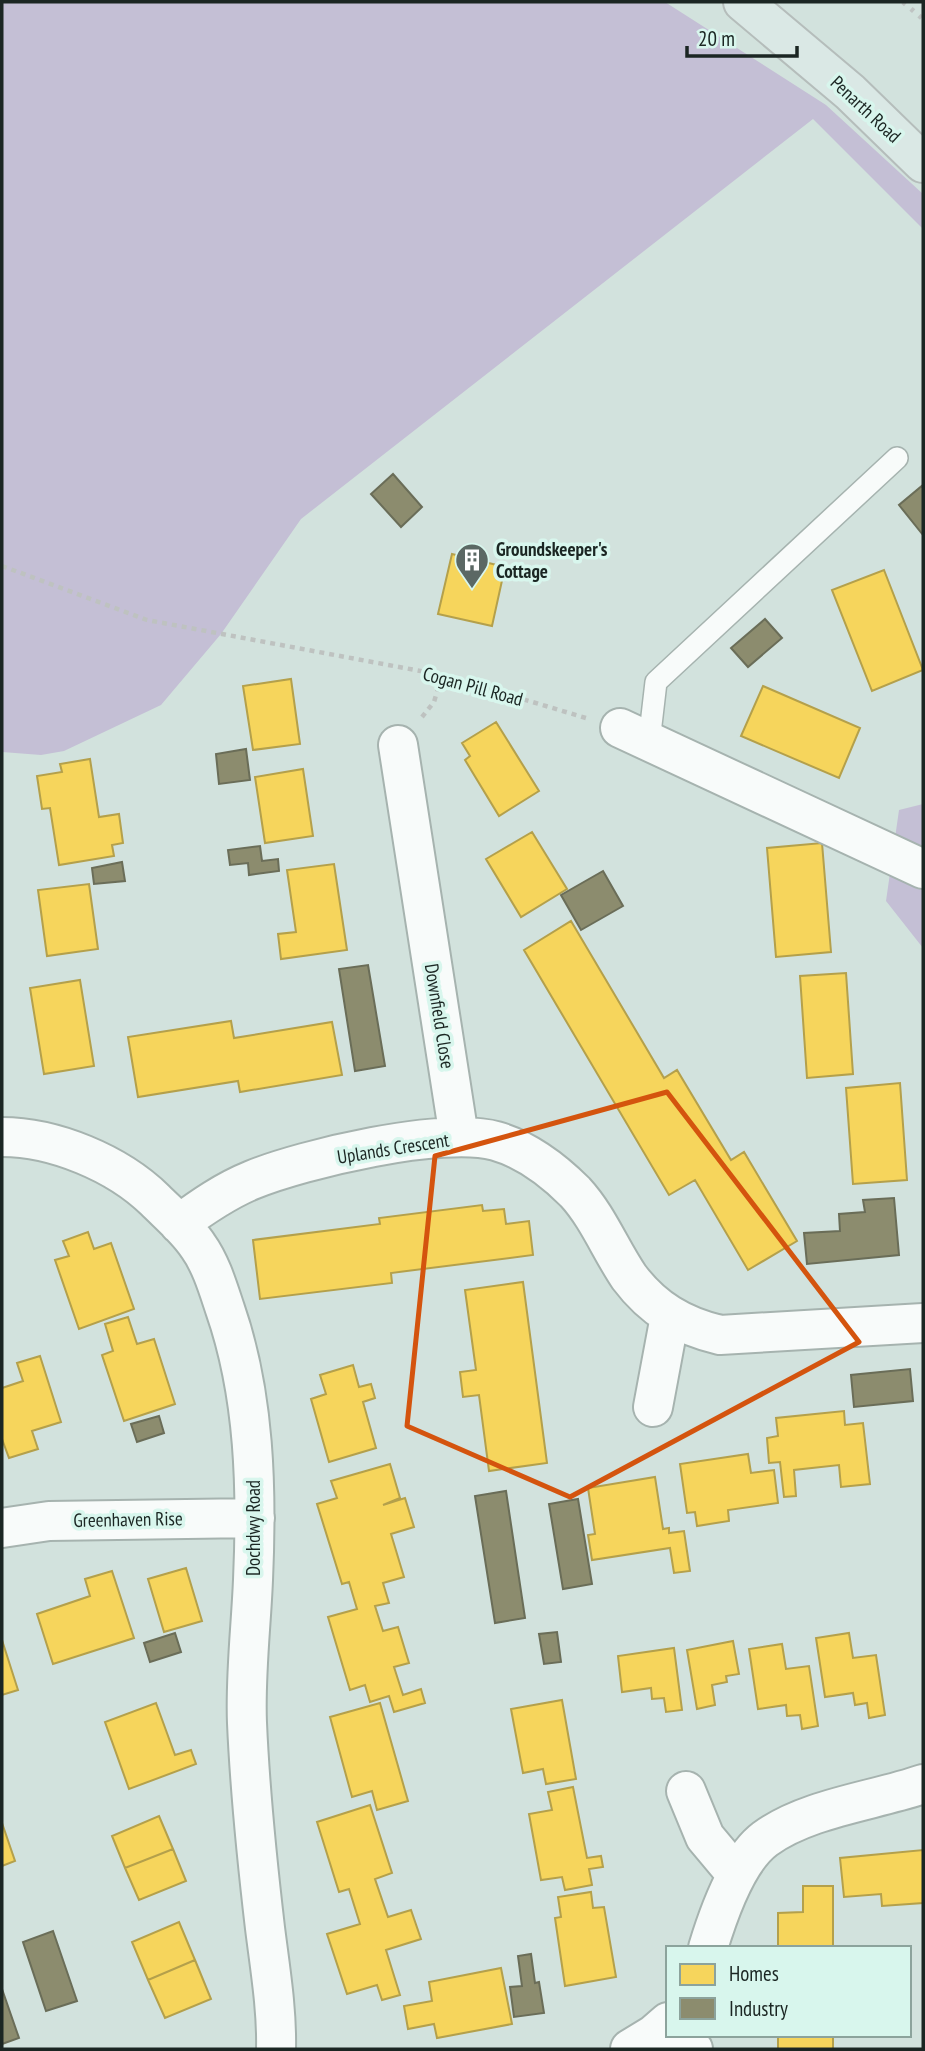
<svg xmlns="http://www.w3.org/2000/svg" width="925" height="2051" font-family="'PT Sans Narrow',sans-serif">
	<style>
		.green { fill: #c4bfd5 }
		.homes { fill: #f6d55c; stroke: #b4a04b; stroke-width: 2 }
		.industry { fill: #8c8c6e; stroke: #6a6d58; stroke-width: 2 }
		.lines { fill: none; stroke-linecap: round; stroke-linejoin: round }
		.lane-casing { stroke: #a6b3af; stroke-width: 24 }
		.street-casing { stroke: #a6b3af; stroke-width: 42 }
		.primary-casing { stroke: #b5bdbb; stroke-width: 42 }
		.path { stroke: #bec2c0; stroke-width: 4.5; stroke-dasharray: 5 5; stroke-linecap: butt }
		.lane { stroke: #f8fbfa; stroke-width: 21 }
		.street { stroke: #f8fbfa; stroke-width: 38 }
		.primary { stroke: #dae8e5; stroke-width: 38 }
		.rail { stroke: #bfc4c3; stroke-width: 5; stroke-dasharray: 3.5 7; stroke-linecap: butt }
		.marked { fill: none; stroke: #d4540e; stroke-width: 5; stroke-linejoin: round }
		.labels { text-anchor: middle; dominant-baseline: central; stroke-width: 7; stroke-linejoin: round; paint-order: stroke }
		.street-label { font-size: 19px; fill: #1b2623; stroke: #d8f6ed }
		.poi-label { font-size: 19px; font-weight: bold; fill: #1b2623; stroke: #d8f6ed; text-anchor: start }
	</style>
	<rect width="100%" height="100%" fill="#d2e2dd"/>
	<path class="green" d="M2,2H665L826,105L923,194V229L813,119L301,519L221,634L161,705L64,751L41,755L2,752Z
		M923,804V948L886,901L899,810Z"/>
	<path class="homes" d="M452,554L505,567L492,626L438,614Z
		M884,570L923,670L872,691L832,590Z
		M291,679L300,744L253,750L243,686Z
		M763,686L860,728L839,778L741,736Z
		M496,722L539,791L499,816L465,760L470,756L462,743Z
		M90,759L99,817L119,814L123,843L112,845L114,856L59,865L50,808L42,809L37,776L62,772L60,764Z
		M303,769L313,836L265,843L255,777Z
		M532,832L567,889L521,917L486,859Z
		M822,843L831,952L776,957L767,848Z
		M334,864L347,950L281,959L278,934L296,932L287,870Z
		M89,884L98,949L47,956L38,890Z
		M571,921L664,1078L677,1070L731,1160L744,1152L797,1241L748,1270L695,1180L669,1195L524,950Z
		M846,973L853,1074L807,1078L800,976Z
		M80,980L94,1066L44,1074L30,988Z
		M231,1021L234,1038L332,1022L342,1075L240,1092L238,1081L138,1097L128,1037Z
		M900,1083L907,1180L853,1184L846,1088Z
		M482,1205L483,1211L504,1209L506,1224L529,1221L533,1255L391,1273L392,1283L260,1299L253,1240L380,1224L379,1218Z
		M88,1232L94,1249L111,1243L134,1309L79,1329L55,1260L69,1256L63,1241Z
		M523,1282L547,1463L489,1471L479,1395L463,1397L460,1372L476,1370L465,1290Z
		M128,1317L137,1344L154,1339L175,1404L124,1421L102,1355L113,1351L105,1324Z
		M40,1356L61,1422L32,1431L38,1449L9,1458L2,1439V1388L23,1381L17,1363Z
		M353,1365L359,1387L371,1384L375,1398L363,1402L376,1448L329,1462L311,1399L326,1394L320,1375Z
		M844,1411L845,1425L863,1423L870,1484L841,1487L839,1465L794,1470L796,1496L784,1497L780,1462L769,1463L767,1438L778,1436L776,1418Z
		M748,1454L751,1473L774,1470L778,1503L728,1510L729,1521L697,1526L695,1512L687,1513L680,1464Z
		M390,1464L400,1498L383,1505L405,1498L414,1527L391,1534L404,1577L383,1583L389,1603L375,1606L383,1631L398,1627L409,1663L394,1667L403,1695L421,1689L425,1703L394,1712L389,1696L370,1702L365,1685L350,1690L328,1617L357,1609L349,1582L342,1584L317,1504L337,1498L331,1481Z
		M655,1477L663,1529L669,1528V1533L684,1531L690,1571L674,1573L670,1548L592,1560L588,1535L595,1534L588,1488Z
		M186,1568L202,1621L164,1632L148,1579Z
		M112,1571L134,1638L53,1664L37,1614L90,1596L85,1579Z
		M849,1633L853,1658L876,1655L885,1715L869,1718L867,1703L855,1705L853,1693L825,1697L816,1638Z
		M2,1640L18,1690L2,1695Z
		M733,1641L739,1674L726,1676L727,1682L712,1685L715,1705L697,1709L687,1650Z
		M782,1644L786,1669L809,1666L818,1726L802,1729L800,1715L787,1716L786,1705L758,1709L749,1649Z
		M674,1648L682,1710L666,1712L664,1698L652,1699L651,1688L622,1692L618,1656Z
		M562,1700L576,1779L546,1784L543,1769L523,1773L511,1709Z
		M156,1703L175,1755L191,1750L196,1764L129,1789L105,1722Z
		M380,1703L408,1801L377,1810L372,1791L352,1797L330,1717Z
		M573,1787L587,1858L601,1856L603,1867L589,1869L592,1885L565,1890L562,1877L541,1880L529,1814L552,1810L548,1792Z
		M370,1805L392,1873L375,1879L388,1917L411,1910L421,1939L386,1950L400,1995L382,2000L377,1985L347,1994L327,1934L360,1924L349,1889L339,1892L317,1822Z
		M159,1816L173,1849L125,1868L112,1836Z
		M2,1823L15,1861L2,1866Z
		M173,1849L186,1881L139,1900L125,1868Z
		M923,1850V1903L882,1906L881,1894L844,1897L840,1858Z
		M803,1886H833V1948H778V1913L803,1912Z
		M591,1892L593,1908L604,1907L616,1977L565,1986L555,1918L561,1917L558,1897Z
		M179,1922L195,1960L148,1980L132,1942Z
		M195,1960L211,1999L165,2018L148,1980Z
		M501,1968L512,2024L437,2038L434,2024L408,2029L404,2006L432,2001L429,1982Z
		M778,2035H833V2049H778Z"/>
	<path class="industry" d="M393,474L422,507L401,527L371,494Z
		M923,485V535L899,505Z
		M765,619L782,638L748,667L731,648Z
		M246,749L250,780L219,784L216,754Z
		M260,846L262,861L278,859L279,871L249,875L248,863L230,865L228,850Z
		M122,862L125,881L94,884L92,868Z
		M603,871L623,906L581,930L561,895Z
		M368,965L385,1066L355,1071L339,969Z
		M894,1198L899,1255L807,1264L804,1233L840,1231L839,1214L865,1212L863,1200Z
		M910,1369L913,1401L854,1407L851,1375Z
		M159,1416L164,1433L137,1442L131,1424Z
		M506,1491L525,1618L495,1623L475,1496Z
		M578,1499L592,1584L563,1589L549,1504Z
		M557,1632L561,1662L544,1664L539,1634Z
		M175,1633L181,1652L150,1662L144,1643Z
		M53,1931L77,2001L46,2011L23,1942Z
		M531,1954L535,1983L539,1982L544,2013L514,2017L510,1987L522,1986L518,1956Z
		M2,1989L19,2038L2,2044Z"/>
	<g class="lines">
		<g class="lane-casing">
			<path id="lane" d="M649,742L656,682L897,458"/>
		</g>
		<g class="street-casing">
			<path id="street" d="M620,728L923,869
				M398,745L459,1137
				M2,1137C54,1137 117,1163 155,1200C169,1214 187,1229 198,1246C211,1264 218,1288 225,1309C255,1395 257,1490 253,1580C251,1628 245,1676 247,1723C250,1792 257,1860 265,1928C270,1968 277,2009 276,2049
				M179,1224C202,1207 225,1191 252,1180C303,1159 443,1126 496,1141C527,1150 552,1169 575,1192C598,1217 610,1249 629,1277C653,1309 682,1326 720,1335L923,1323
				M653,1407L670,1316
				M2,1528L49,1521L255,1518
				M686,1791L705,1837L736,1874
				M708,1948C718,1915 737,1860 765,1839C807,1808 874,1801 923,1784
				M681,2035L693,2049
				M630,2049L653,2035L668,2022"/>
		</g>
		<g class="primary-casing">
			<path id="primary" d="M743,2L850,92L923,163"/>
		</g>
		<path class="path" d="M2,566L147,620L442,675L586,718
			M422,717L434,702L442,675"/>
		<use href="#lane" class="lane"/>
		<use href="#street" class="street"/>
		<use href="#primary" class="primary"/>
		<path class="rail" d="M903,2L923,19"/>
	</g>
	<path class="marked" d="M667,1092L859,1342L570,1497L407,1426L435,1156Z"/>
	<defs>
		<g id="building-pin" transform="scale(1.75)"><path d="M0 17L-7.5 6A9.5 9.5 0 1 1 7.5 6Z" fill="#5b6864" stroke="#d8f6ed"/><path d="M-4-6H4V6H1V3H-1V6H-4ZM-2.5-4.3h1.7v1.8h-1.7ZM.8-4.3h1.7v1.8H.8ZM-2.5-1h1.7V.8h-1.7ZM.8-1h1.7V.8H.8Z" fill="#fff"/></g>
	</defs>
	<g fill-rule="evenodd">
		<use href="#building-pin" x="472" y="560"/>
	</g>
	<g class="labels">
		<g class="street-label">
			<text transform="translate(866 109) rotate(43)">Penarth Road</text>
			<text transform="translate(473 686) rotate(15)">Cogan Pill Road</text>
			<text transform="translate(440 1016) rotate(81)">Downfield Close</text>
			<text transform="translate(393 1148) rotate(-9)">Uplands Crescent</text>
			<text transform="translate(128 1519) rotate(-1)">Greenhaven Rise</text>
			<text transform="translate(253 1528) rotate(-90)">Dochdwy Road</text>
		</g>
		<g class="poi-label">
			<text x="496" y="549">Groundskeeper's<tspan x="496" dy="22">Cottage</tspan></text>
		</g>
	</g>
	<rect width="925" height="2051" fill="none" stroke="#1b2623" stroke-width="7"/>
	<rect x="666" y="1946" width="245" height="91" fill="#d8f6ed" stroke="#8ca39c" stroke-width="2"/>
	<rect x="680" y="1964" width="35" height="21" fill="#f6d55c" stroke="#8ca39c" stroke-width="2"/>
	<text x="729" y="1981" font-size="21" fill="#1b2623">Homes</text>
	<rect x="680" y="1998" width="35" height="21" fill="#8c8c6e" stroke="#8ca39c" stroke-width="2"/>
	<text x="729" y="2016" font-size="21" fill="#1b2623">Industry</text>
	<path d="M687 46v10h110v-10" fill="none" stroke="#1b2623" stroke-width="3.5"/>
	<text x="698" y="46" font-size="21" fill="#1b2623" stroke="#d8f6ed" stroke-width="5" paint-order="stroke">20 m</text>
</svg>
